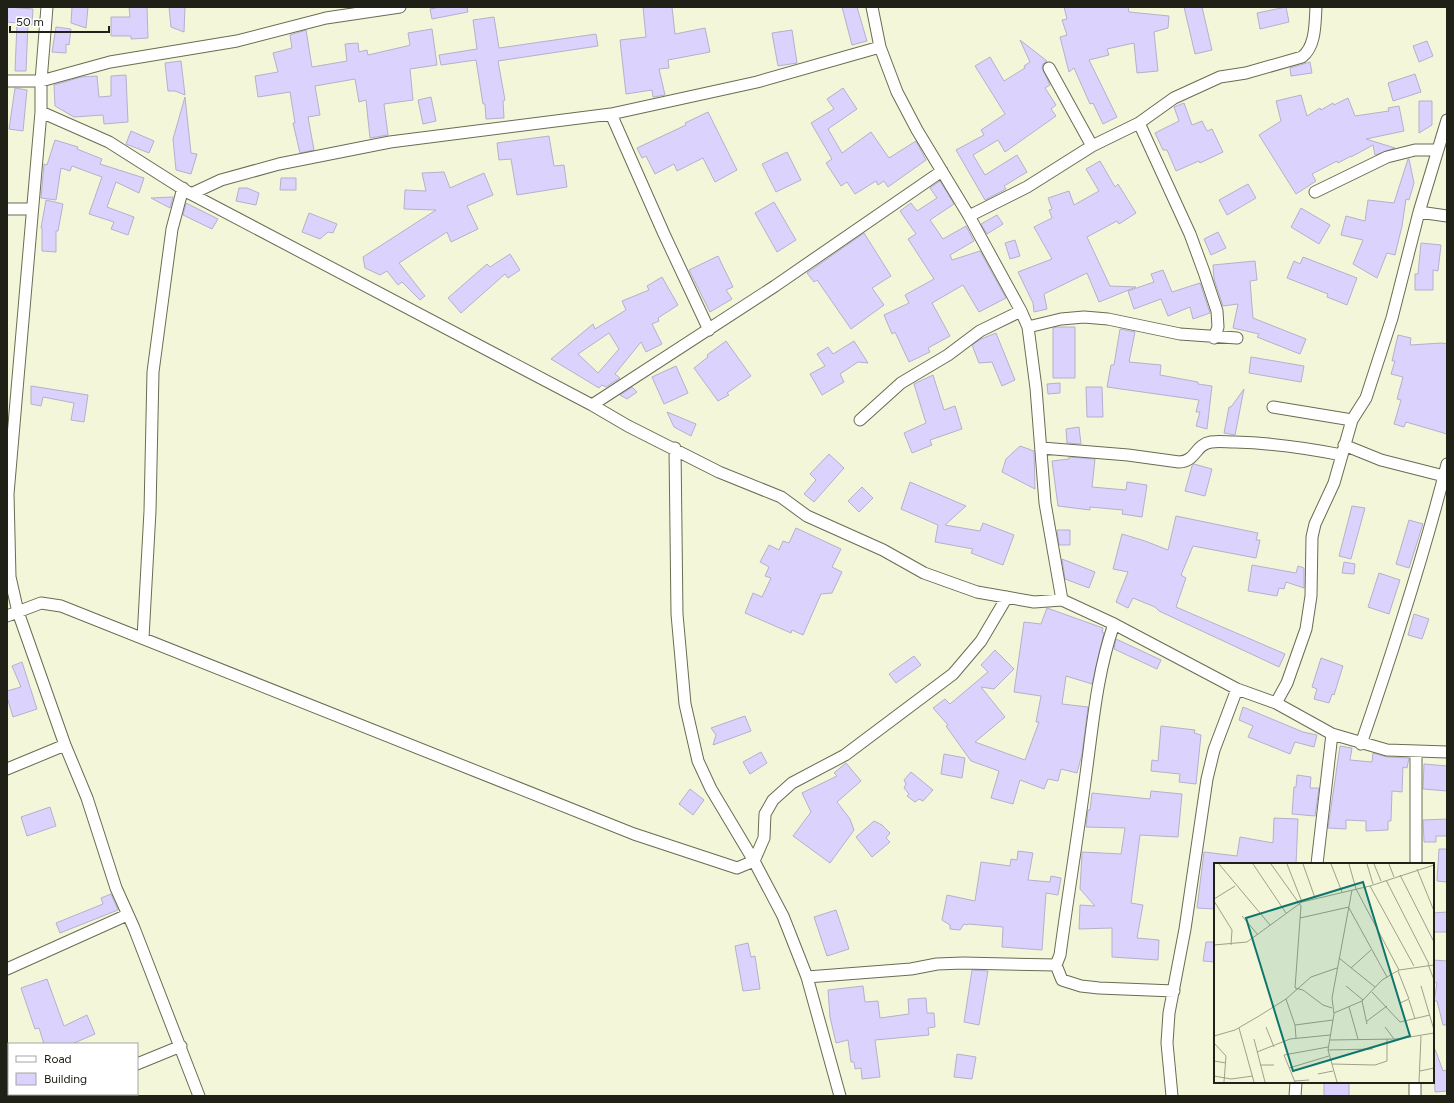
<svg xmlns="http://www.w3.org/2000/svg" width="1454" height="1103" font-family="Figtree,sans-serif">
	<style>
		.building { fill: #dbd2fe; stroke: #b6b0cb; fill-rule: evenodd }
		.lines { fill: none; stroke-linecap: round; stroke-linejoin: round }
		.street-casing { stroke: #6a6c53; stroke-width: 13 }
		.street { stroke: #fff; stroke-width: 11 }
		.inset-road { fill: none; stroke: #9fa18b; stroke-width: 1 }
		.view { fill: #0f766e; fill-opacity: 0.15; stroke: #0f766e; stroke-width: 2 }
		.inset-edge { fill: none; stroke: #202116; stroke-width: 2 }
	</style>
	<rect width="100%" height="100%" fill="#f4f6d9"/>
	<path class="building" d="M7,7L33,9L32,25L28,24L26,71H15L17,23L7,22Z
		M72,7H88L86,28L71,23Z
		M129,7H147L148,38L131,39V36H111V17H130Z
		M169,7H185L184,32L171,27Z
		M440,7H467L468,12L432,19L430,9Z
		M643,7H672L675,34L705,28L710,52L668,60L669,68L659,69L665,95L653,97L652,90L626,94L620,40L646,37Z
		M842,7H857L867,41L852,45Z
		M1064,7H1128L1129,12L1169,16L1168,28L1154,32L1158,71L1137,73L1134,43L1107,49L1109,55L1089,60L1117,117L1103,124L1093,103L1090,104L1074,68L1069,72L1060,37L1067,35L1062,20L1067,19Z
		M1184,7H1202L1212,50L1195,54Z
		M1286,7L1289,22L1260,29L1257,13Z
		M494,17L499,48L596,34L598,46L498,61L505,100L503,101L504,118L486,119L485,104H483L476,60L441,65L439,55L477,49L473,20Z
		M56,27L71,29L69,45L66,44V53L52,52Z
		M432,29L437,65L410,69L413,100L384,104L388,135L370,138L366,100L359,102L355,79L315,86L320,115L308,117L314,150L300,153L293,123H295L290,92L258,97L255,76L278,72L273,53L292,48L290,35L306,30L312,67L347,61L345,44L358,43L359,52L367,50L368,55L407,46L410,45L408,33Z
		M792,30L797,63L778,66L772,33Z
		M1020,40L1047,61L1043,64L1042,68L1050,85L1045,88L1056,105L1051,109L1056,116L1005,152L998,140L973,155L985,175L1017,155L1027,172L1004,186L1006,189L985,200L956,150L984,135L981,130L1005,114L975,66L990,57L1004,81L1025,68L1024,66L1030,62Z
		M1427,41L1433,56L1419,62L1413,46Z
		M181,61L185,95L175,91H168L165,63Z
		M1310,62L1312,73L1291,76L1290,68Z
		M1415,74L1421,92L1393,101L1388,83Z
		M126,75L128,122L104,124L103,115L74,117L55,106L54,85L81,77L97,76L99,97L111,96V76Z
		M15,88L27,90L23,131L9,129Z
		M843,88L857,109L828,129L842,153L871,132L889,158L916,141L926,160L888,187L884,181L878,185L876,181L855,194L847,182L841,186L826,163L832,159L811,123L834,109L827,99Z
		M1301,95L1307,116L1320,108L1321,110L1333,103L1334,105L1348,98L1355,116L1389,111L1388,108L1399,106L1404,131L1366,139L1395,148L1375,155L1373,145L1351,157V156L1338,163L1337,161L1312,174L1316,181L1296,194L1259,135L1281,121L1276,101Z
		M185,97L191,153L197,154L191,174L176,170L173,139Z
		M431,97L436,121L423,124L418,100Z
		M1419,101H1432V125L1419,133Z
		M1184,103L1192,125L1202,121L1207,131L1212,129L1223,152L1200,163L1199,161L1176,171L1167,150H1163L1155,133L1179,121L1174,107Z
		M708,112L737,170L715,182L703,158L677,171L674,164L655,174L646,156L642,158L637,148L686,125L685,123Z
		M131,131L154,141L149,153L126,144Z
		M549,136L554,166L564,165L567,187L517,195L511,159L499,160L497,143Z
		M55,140L78,147L77,149L102,159L100,164L144,178L139,193L116,182L107,207L134,217L128,235L111,229L114,222L89,214L102,177L72,166L70,171L61,168L56,200L41,198L44,164L47,165Z
		M787,152L801,180L776,192L762,164Z
		M1408,159H1409L1414,183L1409,200L1406,199L1402,226L1395,255L1387,253L1377,278L1353,264L1363,240L1341,235L1346,216L1365,221L1368,200L1394,203Z
		M1100,161L1115,187L1118,184L1136,213L1119,224L1117,221L1087,237L1110,286L1136,287L1099,302L1087,273L1044,294L1047,309L1034,312L1033,303L1018,272L1052,259L1034,227L1052,218L1049,210L1052,209L1048,198L1069,191L1074,205L1099,191L1086,169Z
		M444,172L450,188L484,173L493,195L467,206L478,229L451,242L447,232L399,263L425,296L420,300L402,282L398,285L387,271L380,275L365,268L363,257L436,210L404,209L405,190L426,191L422,173Z
		M281,178H296V190H280Z
		M940,181L954,204L930,220L943,239L966,226L974,241L950,255L952,260L980,251L1006,298L979,312L963,285L932,303L950,336L928,348L930,352L909,362L895,332L892,334L884,315L909,303L905,295L934,279L908,239L916,234L900,211L911,203L917,211L937,198L930,188Z
		M1248,184L1256,198L1227,215L1219,200Z
		M239,188H247L259,193L256,205L236,201Z
		M173,197L170,208L151,198Z
		M46,200L63,204L58,231H56V252L42,251V228H41Z
		M774,202L796,240L777,252L755,213Z
		M186,203L218,219L212,229L183,215Z
		M1301,208L1330,225L1319,244L1291,227Z
		M309,213L337,224L333,233L328,232L320,239L302,232Z
		M997,215L1003,224L987,234L981,224Z
		M1218,232L1226,248L1211,255L1204,239Z
		M864,233L891,276L872,288L884,305L851,329L817,280L814,282L807,273Z
		M1015,240L1020,256L1010,259L1005,243Z
		M1421,243L1441,245L1438,271L1433,270V290H1415V274H1418Z
		M510,254L520,270L508,278L505,274L461,313L448,298L487,264L490,267Z
		M718,256L733,287L726,290L732,299L710,312L689,270Z
		M1303,257L1357,278L1347,305L1327,297L1328,294L1287,278L1294,261L1300,264Z
		M1255,261L1257,280L1250,281L1253,318L1306,339L1300,354L1257,337L1259,334L1233,328L1238,304L1223,306L1214,279L1213,265Z
		M1163,270L1172,292L1200,283L1210,313L1193,319L1190,307L1168,316L1161,299L1134,309L1128,291L1154,282L1151,274Z
		M662,277L678,305L658,318L659,321L652,324L662,344L646,352L641,342L615,374L620,378L606,387L602,385L599,388L551,359L593,324L595,329L626,310L622,301L649,290L647,286ZM609,333L619,349L598,373L578,354Z
		M1057,327H1075V378H1053V328Z
		M1120,329L1135,332L1129,362L1161,365L1160,375L1198,382V384L1212,386L1207,429L1196,426L1200,412H1196L1199,400L1107,387L1111,365H1114Z
		M996,333L1015,380L1002,386L992,362L979,363L972,345L981,339Z
		M1398,335L1411,338L1410,345L1442,343L1447,344V434L1406,422L1404,427L1394,424L1401,400L1397,399L1403,377L1391,374L1395,361H1392Z
		M726,341L751,376L727,393L729,395L718,401L694,368L708,357L707,355Z
		M854,341L868,363L858,362L840,374L844,382L822,395L810,374L825,366L817,354L828,347L833,354Z
		M1251,357L1304,366L1301,382L1249,373Z
		M676,366L688,393L664,404L652,377Z
		M933,375L944,410L955,406L962,429L930,440L932,445L912,453L904,433L926,423L914,384Z
		M1060,383V393L1048,394L1047,384Z
		M31,386L88,395L84,422L71,420L74,403L43,397L41,406L31,404Z
		M632,387L637,392L627,399L620,395Z
		M1086,387H1102L1103,417H1087Z
		M1244,389L1235,435L1224,433L1229,407H1231Z
		M667,412L696,424L691,436L674,427Z
		M1079,427L1081,444L1067,443L1066,429Z
		M1020,446L1034,451L1035,489L1002,472L1006,459Z
		M829,454L844,468L814,502L804,494L816,480L810,474Z
		M1069,457L1095,459L1092,487L1126,490L1127,482L1147,485L1142,517L1122,514L1123,510L1090,507V510L1058,506L1052,461L1069,459Z
		M1194,464L1212,469L1205,496L1185,491L1192,466Z
		M910,482L966,506L945,525L980,531L983,523L1014,535L1003,565L971,553L973,549L935,542L938,525L901,509Z
		M862,487L873,498L859,512L848,501Z
		M1352,506L1365,508L1351,559L1339,556Z
		M1176,516L1258,533L1256,540H1260L1256,558L1193,546L1181,575L1186,578L1176,607L1285,654L1279,667L1159,611L1155,607L1133,598L1128,608L1116,602L1128,572L1113,569L1122,534L1145,541L1168,550Z
		M1409,520L1423,524L1409,568L1396,564Z
		M796,528L841,549L832,567L842,572L832,593L821,594L803,635L792,630L791,633L745,613L753,593L762,597L771,578L765,576L769,567L760,562L769,545L779,550L783,541L789,543Z
		M1057,530H1070V545H1059Z
		M1062,559L1095,572L1089,588L1065,579Z
		M1344,562L1355,564L1354,574L1342,573Z
		M1252,565L1296,573L1298,566L1304,568V588L1286,582L1284,589L1279,588L1277,596L1248,591Z
		M1379,573L1400,580L1389,614L1368,607Z
		M1047,608L1103,628L1102,632L1104,633L1092,684L1066,676L1062,704L1088,707L1082,754L1077,773L1061,769L1058,781L1048,779L1044,789L1020,780L1013,804L991,798L999,771L971,761L946,726L948,725L933,708L945,699L950,704L988,672L981,665L995,650L1014,669L994,689L981,687L1005,717L975,742L1025,760L1039,722H1036L1041,696L1014,692L1024,622L1041,624Z
		M1414,614L1429,619L1422,639L1408,635Z
		M1116,639L1161,660L1157,669L1114,649Z
		M914,656L921,665L896,683L889,674Z
		M1321,658L1343,666L1334,695L1332,694L1329,703L1314,699L1317,689L1312,687Z
		M22,662L37,709L13,717L7,697V691L21,687L12,666Z
		M1243,707L1303,732L1317,735L1314,747L1295,742L1290,754L1248,737L1253,726L1239,720Z
		M745,716L751,731L713,745L716,735L711,728Z
		M1161,726L1195,730L1194,733L1201,735L1196,784L1179,782L1180,774L1151,771L1152,760L1158,761Z
		M1340,746L1352,748L1350,760L1372,762L1373,753L1387,757L1409,758L1407,768L1403,767L1402,792L1392,791L1391,821H1388V830L1366,831V821L1346,820V829L1328,828Z
		M761,752L767,763L750,774L743,762Z
		M944,754L965,758L962,778L941,774Z
		M846,763L861,781L837,802L850,819L854,830L830,863L793,836L811,812L802,793L837,776L834,773Z
		M1424,764L1447,766V791L1423,789Z
		M911,772L933,790L923,801L919,799L915,802L907,796L909,794L904,788L906,784L904,780Z
		M1297,775L1311,777L1310,788H1319L1315,816L1292,814L1294,787H1296Z
		M690,789L704,800L693,815L679,804Z
		M1151,791L1182,794L1178,837L1140,835L1131,903L1143,905L1137,938L1159,940L1158,960L1112,957V928L1079,929L1080,905L1095,906L1080,889L1082,854V852L1121,854L1125,828L1086,827L1088,810H1090L1092,793L1150,799Z
		M50,807L56,826L27,836L21,817Z
		M1274,818L1298,819L1296,864H1215V909L1197,908L1204,852L1237,856L1240,837L1273,843Z
		M1447,819V836H1436V842H1424L1423,820Z
		M874,821L882,825L890,833L886,838L890,842L872,857L856,837Z
		M1439,849H1447V882L1437,881Z
		M1018,851L1033,853L1028,880L1050,882L1051,876L1061,878L1058,895L1046,893L1042,950L1002,947L1003,927L968,924L967,925L964,924L960,930L950,929V925L942,920L947,895L975,901L981,862L1010,866L1011,859L1017,860Z
		M111,894L118,910L60,933L56,923L103,904L101,898Z
		M836,910L849,949L827,956L814,917Z
		M1447,912V932H1433V913Z
		M1206,942H1215V962L1203,961Z
		M748,943L751,957L755,956L760,989L743,991L735,946Z
		M1433,960L1447,961V1025H1443L1437,1001H1434L1437,983L1433,982Z
		M972,970L988,971L979,1025L964,1022Z
		M47,979L64,1026L87,1015L95,1034L72,1044H44L39,1028L35,1029L21,988Z
		M863,986L865,1002L878,1001L880,1018L909,1014L908,999L926,998L927,1013H934L935,1027L928,1028L929,1035L875,1040L880,1077L862,1079L861,1068L855,1069L854,1062H851L848,1040L836,1043L830,1017L828,990Z
		M1435,1049L1443,1071L1447,1070V1091L1435,1092L1433,1050Z
		M957,1054L976,1057L972,1079L954,1077Z
		M1324,1082H1349V1096H1324Z"/>
	<g class="lines">
		<g class="street-casing">
			<path id="street" d="M47,7L41,81V112L8,494L10,577L18,612L65,745L87,798L116,888L134,928L199,1096
				M872,7L880,47L897,92L917,130L969,216L1021,311L1028,327L1036,388L1045,503L1062,600
				M1049,68L1092,146
				M7,81H41L110,62L237,41L326,18L400,7
				M41,112L109,142L191,194L592,405L628,426L719,472L781,497L807,516L883,550L924,573L977,592L1034,602L1062,600L1114,624L1237,689L1276,703L1332,734L1387,750L1447,752
				M611,114L664,234L709,330
				M1139,123L1190,234L1204,272L1217,311L1218,327L1214,338
				M1315,192L1387,157L1415,150H1438
				M191,194L221,180L279,164L390,142L611,114L757,82L880,47
				M7,209H32
				M1419,212L1447,216
				M969,216L1027,187L1092,146L1139,123L1174,98L1220,77L1246,73L1302,57C1316,46 1315,23 1316,7
				M1028,327L1061,319L1084,317L1108,319L1180,334L1237,338
				M592,405L775,286L942,171
				M1273,407L1352,420
				M860,420L901,383L948,355L980,331L1021,311
				M1344,445L1381,460L1444,476
				M675,448L677,614L685,704L698,761L711,789L754,861L783,916L807,977L840,1096
				M1042,448L1128,455L1179,462C1197,461 1194,445 1211,442C1219,441 1227,442 1235,442C1271,443 1307,448 1342,455
				M7,616L41,603L61,606L634,834L737,868L754,861L764,838L765,814L773,800L792,783L845,755L953,674L981,641L1007,597
				M143,638L150,511L153,372L172,229L183,188
				M1276,703L1287,683L1306,629L1311,596L1312,537L1315,524L1334,483L1352,420L1366,398L1392,318L1419,212L1447,120
				M1361,744C1393,651 1423,559 1447,464
				M1416,751V864
				M7,769L65,745
				M1317,864L1332,734
				M1056,965L1060,955C1068,895 1078,835 1086,774C1093,723 1097,673 1114,624
				M1056,965L1062,980L1081,986L1099,988L1174,991
				M7,969L127,915
				M807,977L911,969L937,964L963,963L1056,965
				M137,1064L181,1046
				M1415,1082V1096
				M61,1096L66,1094
				M1172,1096L1167,1043L1169,1013L1185,929L1207,779L1214,750L1237,689
				M1295,1096L1296,1082"/>
		</g>
		<use href="#street" class="street"/>
	</g>
	<g transform="translate(1214 863)">
		<rect width="220" height="220" fill="#f4f6d9"/>
		<path class="inset-road" d="M5,1L56,62M39,1L72,50M57,1L87,43L81,125L89,127L109,142L118,145M73,1L88,39M89,1L101,35M117,1L128,29M135,1L142,26L185,107M153,1L159,21M160,1L167,18M175,1L180,14M203,6L220,48M186,12L220,79M172,17L215,101M156,23L200,103M0,36L21,23M0,38L18,67L17,82M135,45L173,114M28,53L44,72M86,55L135,44M0,82L33,79L88,39L156,23L220,2M125,95L161,124M214,101L220,117M137,105L157,87M184,108L195,136L186,140M132,123L149,137M207,123L220,167M158,129L186,159L216,152M72,136L81,162L82,175M195,137L201,156M148,138L153,161M135,144L144,176M120,150L148,138L168,117L185,107L220,102M153,158L173,143M81,162L119,157M52,164L60,184M171,164L180,176M25,165L40,219M0,173L21,167L45,153L72,136L97,114L123,105M40,176L51,219M116,177L184,176L220,170M0,180L12,193L10,219M114,187L159,186M43,189L76,176L116,172M0,198L12,200M118,201L161,202L173,198V176M46,202H60M75,205L115,193M206,208L220,205M104,211L119,208M0,213L17,216L39,213M81,218L95,217M81,219L70,192L114,184M123,219L114,187L120,151L118,135L138,27M205,219L207,173"/>
		<path class="view" d="M149,19L196,173L79,208L32,55Z"/>
		<rect width="220" height="220" class="inset-edge"/>
	</g>
	<rect width="1454" height="1103" fill="none" stroke="#202116" stroke-width="16"/>
	<rect x="8" y="1043" width="130" height="52" fill="#ffffff" stroke="#a6a6a2"/>
	<rect x="16" y="1056" width="20" height="6" fill="#ffffff" stroke="#a6a6a2"/>
	<text x="44" y="1063" font-size="12" fill="#202116">Road</text>
	<rect x="16" y="1073" width="20" height="12" fill="#dbd2fe" stroke="#a6a6a2"/>
	<text x="44" y="1083" font-size="12" fill="#202116">Building</text>
	<path d="M10 26v6h99v-6" fill="none" stroke="#202116" stroke-width="2"/>
	<text x="16" y="26" font-size="12" fill="#202116" stroke="#ffffff" stroke-width="3" paint-order="stroke">50 m</text>
</svg>
